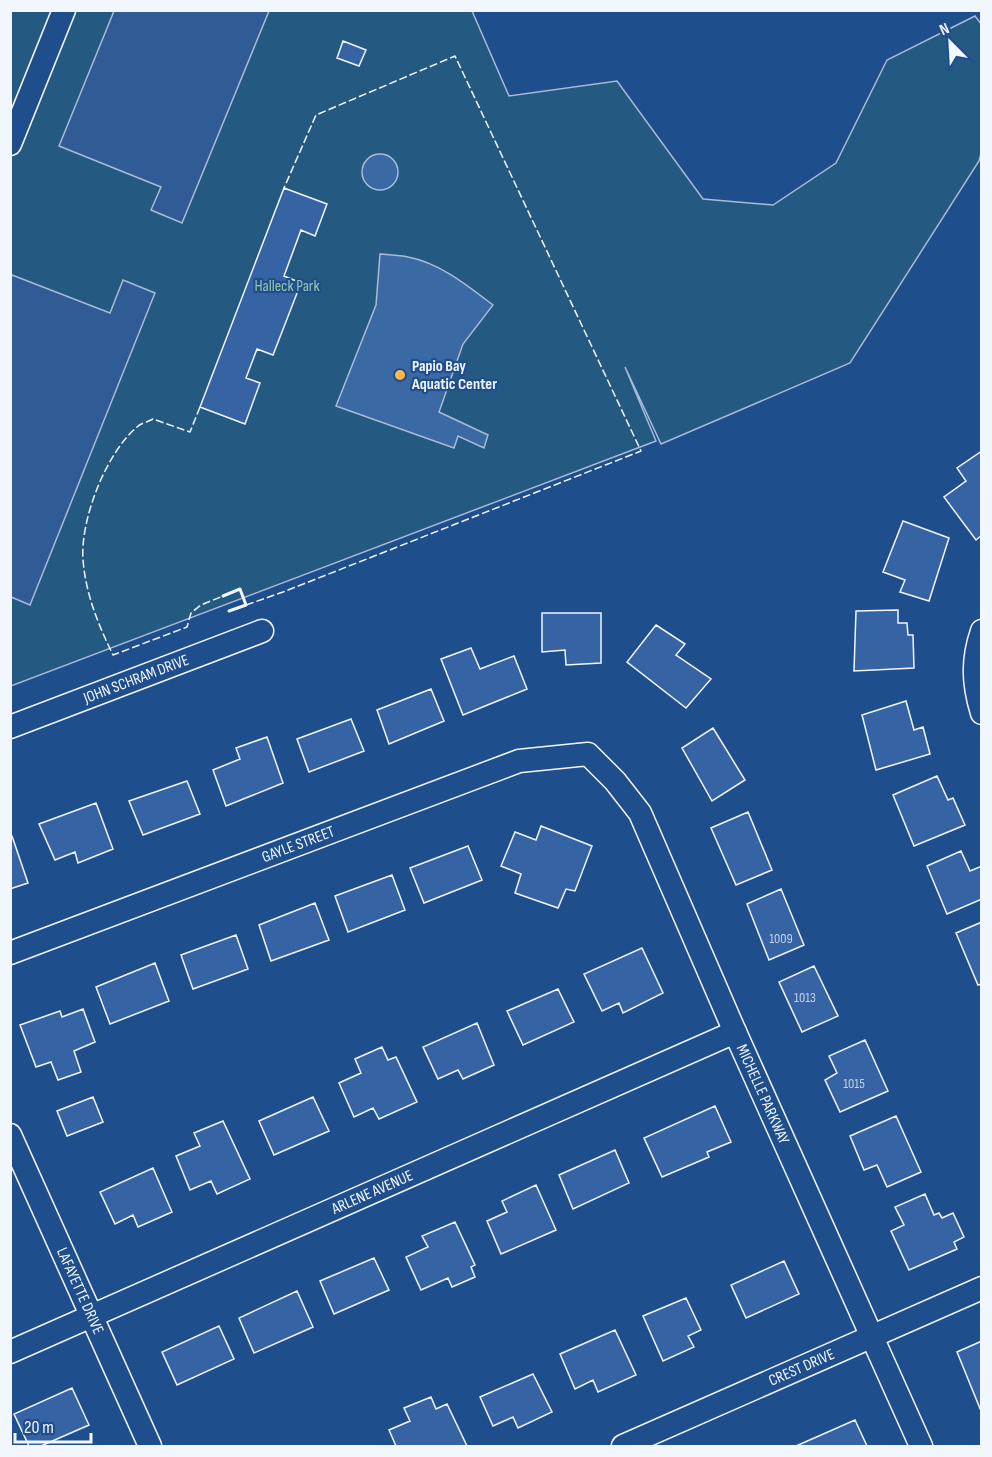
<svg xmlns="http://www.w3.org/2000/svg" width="992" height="1457" font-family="'Sofia Sans Condensed',sans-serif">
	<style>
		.green { fill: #245a82; stroke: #a8bbd7; stroke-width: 1.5 }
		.parking { fill: #305b95; stroke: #a8bbd7; stroke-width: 1.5 }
		.water { fill: #3b69a3; stroke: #a8bbd7; stroke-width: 1.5 }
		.building { fill: #3563a3; stroke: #f2f6ff; stroke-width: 1.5 }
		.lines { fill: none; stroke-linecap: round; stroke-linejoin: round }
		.street-casing { stroke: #f2f6ff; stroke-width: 25 }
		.street { stroke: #1f4e8c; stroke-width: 22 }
		.fence { stroke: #f2f6ff; stroke-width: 1.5; stroke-dasharray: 8 3; stroke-linecap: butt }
		.wall { stroke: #f2f6ff; stroke-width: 3 }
		.poi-dot { fill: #ffb74d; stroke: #1f4e8c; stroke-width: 2 }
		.labels { text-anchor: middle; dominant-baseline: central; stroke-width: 4.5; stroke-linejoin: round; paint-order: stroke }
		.number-label { font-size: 14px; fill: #c3d1e8 }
		.park-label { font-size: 16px; fill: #97c8a6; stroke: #1f4e8c }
		.poi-label { font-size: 16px; font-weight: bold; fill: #f2f6ff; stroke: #1f4e8c; text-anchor: start }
		.street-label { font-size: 16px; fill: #f2f6ff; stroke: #1f4e8c }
	</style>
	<rect width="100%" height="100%" fill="#1f4e8c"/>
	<path class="green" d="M11,11H472L509,96L617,81L703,199L773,205L836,163L887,60L975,16L982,25V150L979,161L850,363L661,444L625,367L656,441L11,686Z"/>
	<path class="parking" d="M114,11H269L182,223L151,210L161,187L59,146Z
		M12,275L110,313L123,280L155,293L30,605L11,597L10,279Z"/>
	<path class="water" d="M362 172a18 18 0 1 1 36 0a18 18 0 1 1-36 0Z
		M380,254C390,255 399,255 408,257C440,263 468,286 493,305L463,344L439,412L488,435L484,448L458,436L454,448L336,406L376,305Z"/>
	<path class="building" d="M343,41L366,50L359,66L337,58Z
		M284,188L327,204L315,236L301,230L284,276L301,283L273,355L257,349L246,378L260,383L245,424L200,407Z
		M982,451V535L976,540L944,497L966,481L957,468Z
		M903,521L949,538L929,601L900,592L905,580L883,572Z
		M898,610V623H907L908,635H913L914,668L854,671L856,611Z
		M542,613H601V663L566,665L565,650L542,652Z
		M656,625L685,644L676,655L711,679L686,708L627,662Z
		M471,648L480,669L514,656L527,689L463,715L441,659Z
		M431,689L444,721L389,744L377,710Z
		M906,701L914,730L923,727L930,754L876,770L862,715Z
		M351,719L364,751L309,772L297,739Z
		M713,728L745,780L712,801L682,748Z
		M267,737L283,783L226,806L213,770L240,759L236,748Z
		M937,776L948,800L953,798L965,825L914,846L893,795Z
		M187,781L200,814L143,835L129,801Z
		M96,803L113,849L78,863L75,852L55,860L39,824Z
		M748,812L772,870L736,885L711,828Z
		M541,826L592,846L575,891L566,889L558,908L515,893L521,874L501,866L515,832L536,840Z
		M10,836H12L28,883L10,889Z
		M468,846L482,880L424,903L410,868Z
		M961,851L970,871L982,866V899L947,914L927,866Z
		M392,875L405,910L348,932L335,896Z
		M781,889L804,945L769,960L747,904Z
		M315,903L329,940L271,961L259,925Z
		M982,922V984L978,985L956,933Z
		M236,935L248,969L193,989L181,955Z
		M642,948L663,993L623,1013L619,1003L602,1011L584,974Z
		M155,963L169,1001L110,1024L96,987Z
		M814,966L838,1016L802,1032L779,982Z
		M558,989L574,1022L523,1045L507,1011Z
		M83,1009L95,1042L74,1051L81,1072L58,1080L51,1062L36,1067L20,1025L60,1011L62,1017Z
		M477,1023L494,1065L463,1079L458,1070L438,1079L423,1047Z
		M865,1040L888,1091L840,1112L825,1080L837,1073L829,1056Z
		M382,1047L388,1060L396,1057L417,1102L379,1119L373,1108L354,1117L339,1083L361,1073L355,1059Z
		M93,1097L103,1122L67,1136L57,1111Z
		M313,1097L329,1131L274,1155L259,1121Z
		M715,1106L731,1142L707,1152L709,1157L662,1177L644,1138Z
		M896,1116L921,1172L887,1187L877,1165L864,1170L850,1136Z
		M223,1121L250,1179L217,1194L211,1181L190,1190L176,1156L200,1146L194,1133Z
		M615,1150L629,1183L573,1209L559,1175Z
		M153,1168L172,1212L138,1227L133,1215L115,1224L100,1192Z
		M536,1185L556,1230L501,1254L487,1221L507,1212L502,1201Z
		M925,1194L934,1215L939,1213L942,1218L953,1213L964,1237L954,1242L957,1249L909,1270L891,1231L904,1225L895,1207Z
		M455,1222L475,1265L471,1267L475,1277L452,1287L448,1278L421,1290L406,1257L428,1247L422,1236Z
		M374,1258L389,1290L334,1314L320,1281Z
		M784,1261L799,1294L746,1318L731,1285Z
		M297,1291L313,1327L254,1353L239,1318Z
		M686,1298L701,1330L688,1336L694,1347L663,1361L643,1316Z
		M219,1326L234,1359L177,1385L162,1352Z
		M615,1330L636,1375L598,1392L593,1380L575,1389L560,1354Z
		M982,1341V1411H981L957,1352Z
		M533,1374L552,1412L518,1428L513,1417L493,1426L480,1397Z
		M72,1388L89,1425L41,1446H29L14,1414Z
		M431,1397L436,1409L447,1404L467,1446H396L389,1430L410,1421L404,1408Z
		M855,1420L867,1446H796Z"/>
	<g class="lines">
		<g class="street-casing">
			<g id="street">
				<path d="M10,144L64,10"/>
				<path d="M982,631C972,660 973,684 982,713"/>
				<path id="s1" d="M10,727L262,631"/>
				<path id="s2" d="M10,953L519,761L588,754L615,781L640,813L735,1032L921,1446"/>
				<path id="s3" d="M10,1135L150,1446"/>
				<path id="s4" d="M10,1352L735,1032"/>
				<path id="s5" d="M623,1446L982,1288"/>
			</g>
		</g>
		<use href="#street" class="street"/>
		<path class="fence" d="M200,407L190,432L153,419C148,422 141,423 137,427C106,453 80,520 83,560C86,595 98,624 113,655L187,627L191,613L201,605L223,596
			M246,605L283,592L641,451L455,56L316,115L284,188"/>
		<path class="wall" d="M223,596L240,589L246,605L229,611"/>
	</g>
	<circle class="poi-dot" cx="400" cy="375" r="6"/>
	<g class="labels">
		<g class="number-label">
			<text x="781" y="938">1009</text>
			<text x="805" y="997">1013</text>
			<text x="854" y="1083">1015</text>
		</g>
		<g class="park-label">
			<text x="287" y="286">Halleck Park</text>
		</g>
		<g class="poi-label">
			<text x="412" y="366">Papio Bay<tspan x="412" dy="18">Aquatic Center</tspan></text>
		</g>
		<g class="street-label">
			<text stroke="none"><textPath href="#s1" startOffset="135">JOHN SCHRAM DRIVE</textPath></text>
			<text stroke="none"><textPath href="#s2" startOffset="308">GAYLE STREET</textPath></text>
			<text stroke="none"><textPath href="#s2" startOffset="999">MICHELLE PARKWAY</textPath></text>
			<text stroke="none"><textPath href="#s4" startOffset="396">ARLENE AVENUE</textPath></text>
			<text stroke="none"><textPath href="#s3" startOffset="171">LAFAYETTE DRIVE</textPath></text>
			<text stroke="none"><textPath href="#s5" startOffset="195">CREST DRIVE</textPath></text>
		</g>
	</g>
	<rect width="992" height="1457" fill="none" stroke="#f2f6ff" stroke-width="24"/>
	<g transform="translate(950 42) rotate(336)" stroke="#1f4e8c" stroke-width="4.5" paint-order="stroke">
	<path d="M0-4.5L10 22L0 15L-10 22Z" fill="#f2f6ff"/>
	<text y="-9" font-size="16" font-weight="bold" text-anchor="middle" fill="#f2f6ff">N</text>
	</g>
	<path d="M15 1433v9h76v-9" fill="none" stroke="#f2f6ff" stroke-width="3"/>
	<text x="24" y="1433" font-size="18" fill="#f2f6ff" stroke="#1f4e8c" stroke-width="4.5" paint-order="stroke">20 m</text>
</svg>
